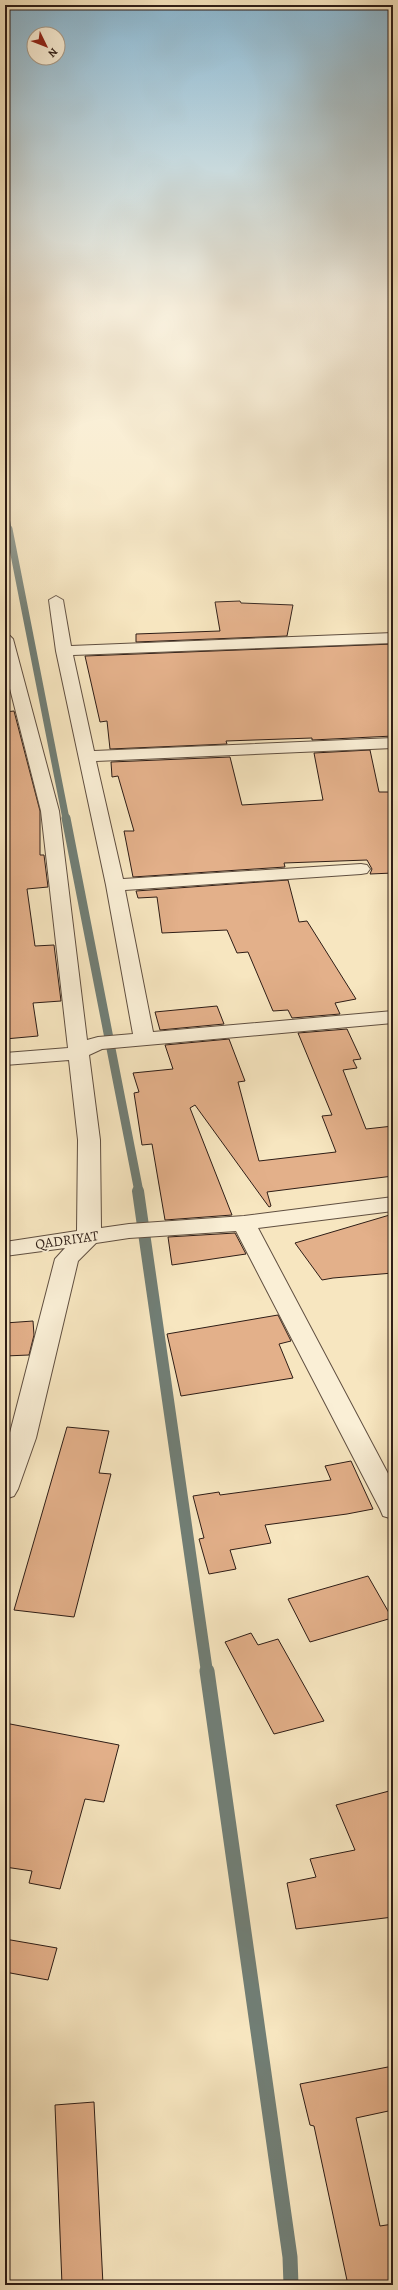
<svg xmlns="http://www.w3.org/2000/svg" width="398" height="2290" font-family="Alegreya,serif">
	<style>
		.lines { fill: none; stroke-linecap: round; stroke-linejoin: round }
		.stream-far4 { stroke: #717e75; stroke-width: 5.5 }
		.stream-far3 { stroke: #717e75; stroke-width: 7 }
		.stream-far2 { stroke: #717e75; stroke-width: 9 }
		.stream-far1 { stroke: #717e75; stroke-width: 12 }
		.stream { stroke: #717e75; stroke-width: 15 }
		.building { fill: #e3b08a; stroke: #2e1d16 }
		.minor-casing { stroke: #604f40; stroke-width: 2 }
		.minor { fill: #faefd6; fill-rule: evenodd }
		.labels { text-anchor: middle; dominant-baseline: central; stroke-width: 3.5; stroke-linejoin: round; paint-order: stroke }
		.street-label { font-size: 14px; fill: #2e1d16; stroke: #faefd6 }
	</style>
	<rect width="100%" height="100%" fill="#f7e6c0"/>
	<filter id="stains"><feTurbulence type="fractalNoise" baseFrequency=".005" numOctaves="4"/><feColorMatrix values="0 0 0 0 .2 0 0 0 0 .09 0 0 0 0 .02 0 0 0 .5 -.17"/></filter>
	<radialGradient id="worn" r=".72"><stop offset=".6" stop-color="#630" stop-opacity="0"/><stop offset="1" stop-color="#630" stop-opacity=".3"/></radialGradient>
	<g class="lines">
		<path class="stream-far4" d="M5,508L9,530"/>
		<path class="stream-far3" d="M9,529L66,819"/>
		<path class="stream-far2" d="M66,818L139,1192"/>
		<path class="stream-far1" d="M138,1191L207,1672"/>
		<path class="stream" d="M207,1671L290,2257L291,2285"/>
	</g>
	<path class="building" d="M240,601L241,603L293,605L287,636L136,642V634L220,631L215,602Z
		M393,644V736L312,740V738L226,741L227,744L110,749L107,721L100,722L85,656Z
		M14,711L40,811V855H44L48,887L27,889L35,946L54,945L61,1001L33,1003L38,1036L5,1039V712Z
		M370,750L379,792H393V873L370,874L372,869L367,860L284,863L285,867L133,877L124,831H134L118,776L112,777L111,762L230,757L242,805L323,800L314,753Z
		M288,880L299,922L307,921L356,999L335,1003L340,1014L292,1018L288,1010L273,1011L248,952L237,953L227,930L162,933L157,897L138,898L136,891Z
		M217,1006L224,1024L160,1030L155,1012Z
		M347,1029L361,1059L353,1060L357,1068L343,1070L366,1129L393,1126V1176L267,1192L271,1206L269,1207L195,1105L190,1108L232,1215L165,1220L152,1144L142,1145L134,1093L139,1092L133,1073L173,1069L165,1045L229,1039L245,1081L238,1082L259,1161L336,1152L322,1116L332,1115L298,1033Z
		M393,1214V1273L333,1278L322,1280L295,1243Z
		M235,1233L246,1254L172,1265L168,1237Z
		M278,1315L291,1341L279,1344L293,1378L181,1396L167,1334Z
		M33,1321L34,1335L29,1355L5,1356V1323Z
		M67,1427L109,1431L99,1473L111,1474L74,1617L14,1610Z
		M351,1461L373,1509L347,1514L265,1525L271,1543L230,1550L236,1569L209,1574L199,1539L204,1538L193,1496L219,1492L220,1495L331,1480L325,1466Z
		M368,1576L392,1618L310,1642L288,1599Z
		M251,1633L258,1645L278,1639L324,1721L274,1734L225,1642Z
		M5,1723L119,1745L104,1802L85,1799L60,1889L29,1883L32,1871L5,1867Z
		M393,1790V1917L296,1929L287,1883L316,1877L310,1859L355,1850L336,1805Z
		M5,1939L57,1948L48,1980L5,1972Z
		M393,2066V2110L356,2118L380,2226L393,2224V2285H348L314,2126L310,2125L300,2084Z
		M94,2102L103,2285H62L55,2105Z"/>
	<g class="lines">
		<g class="minor-casing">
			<path id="minor" d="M56,596L63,600L71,646L393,633V643L73,655L94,751L393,738V748L96,761L123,879L361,864L367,865L370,869L367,873L361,874L125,890L153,1032L393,1011V1023L102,1049L89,1055L100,1140L101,1228L129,1224L244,1216L393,1197V1211L258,1228L393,1483V1519L383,1516L380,1509L236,1231L129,1238L96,1243L78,1261L36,1438L18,1489L14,1496L5,1499V1452L55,1259L65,1248L5,1256V1242L77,1231L78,1140L69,1060L5,1065V1053L68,1048L41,811L5,669V634L10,636L13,639L59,811L87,1040L98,1037L133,1034L106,885L56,651L49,600Z"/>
		</g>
		<use href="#minor" class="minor"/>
	</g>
	<linearGradient id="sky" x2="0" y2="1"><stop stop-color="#8ab8d3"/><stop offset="0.49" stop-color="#fbf4e3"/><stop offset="1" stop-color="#fbf4e3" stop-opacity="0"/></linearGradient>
	<rect width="398" height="625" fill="url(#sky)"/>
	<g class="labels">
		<g class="street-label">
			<text transform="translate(67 1240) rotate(-8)">QADRIYAT</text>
		</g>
	</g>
	<rect width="398" height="2290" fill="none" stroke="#f7e6c0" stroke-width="20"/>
	<rect x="6" y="6" width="386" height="2278" fill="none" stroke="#2e1d16" stroke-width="2"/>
	<rect x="10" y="10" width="378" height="2270" fill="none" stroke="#2e1d16"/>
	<g transform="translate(46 46) rotate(133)"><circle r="19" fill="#faefd6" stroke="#a89b89"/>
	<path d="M0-3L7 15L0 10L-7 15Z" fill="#8f2418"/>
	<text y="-6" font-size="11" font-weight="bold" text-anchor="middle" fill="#2e1d16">N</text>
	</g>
	<rect width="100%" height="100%" filter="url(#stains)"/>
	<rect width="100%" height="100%" fill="url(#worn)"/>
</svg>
